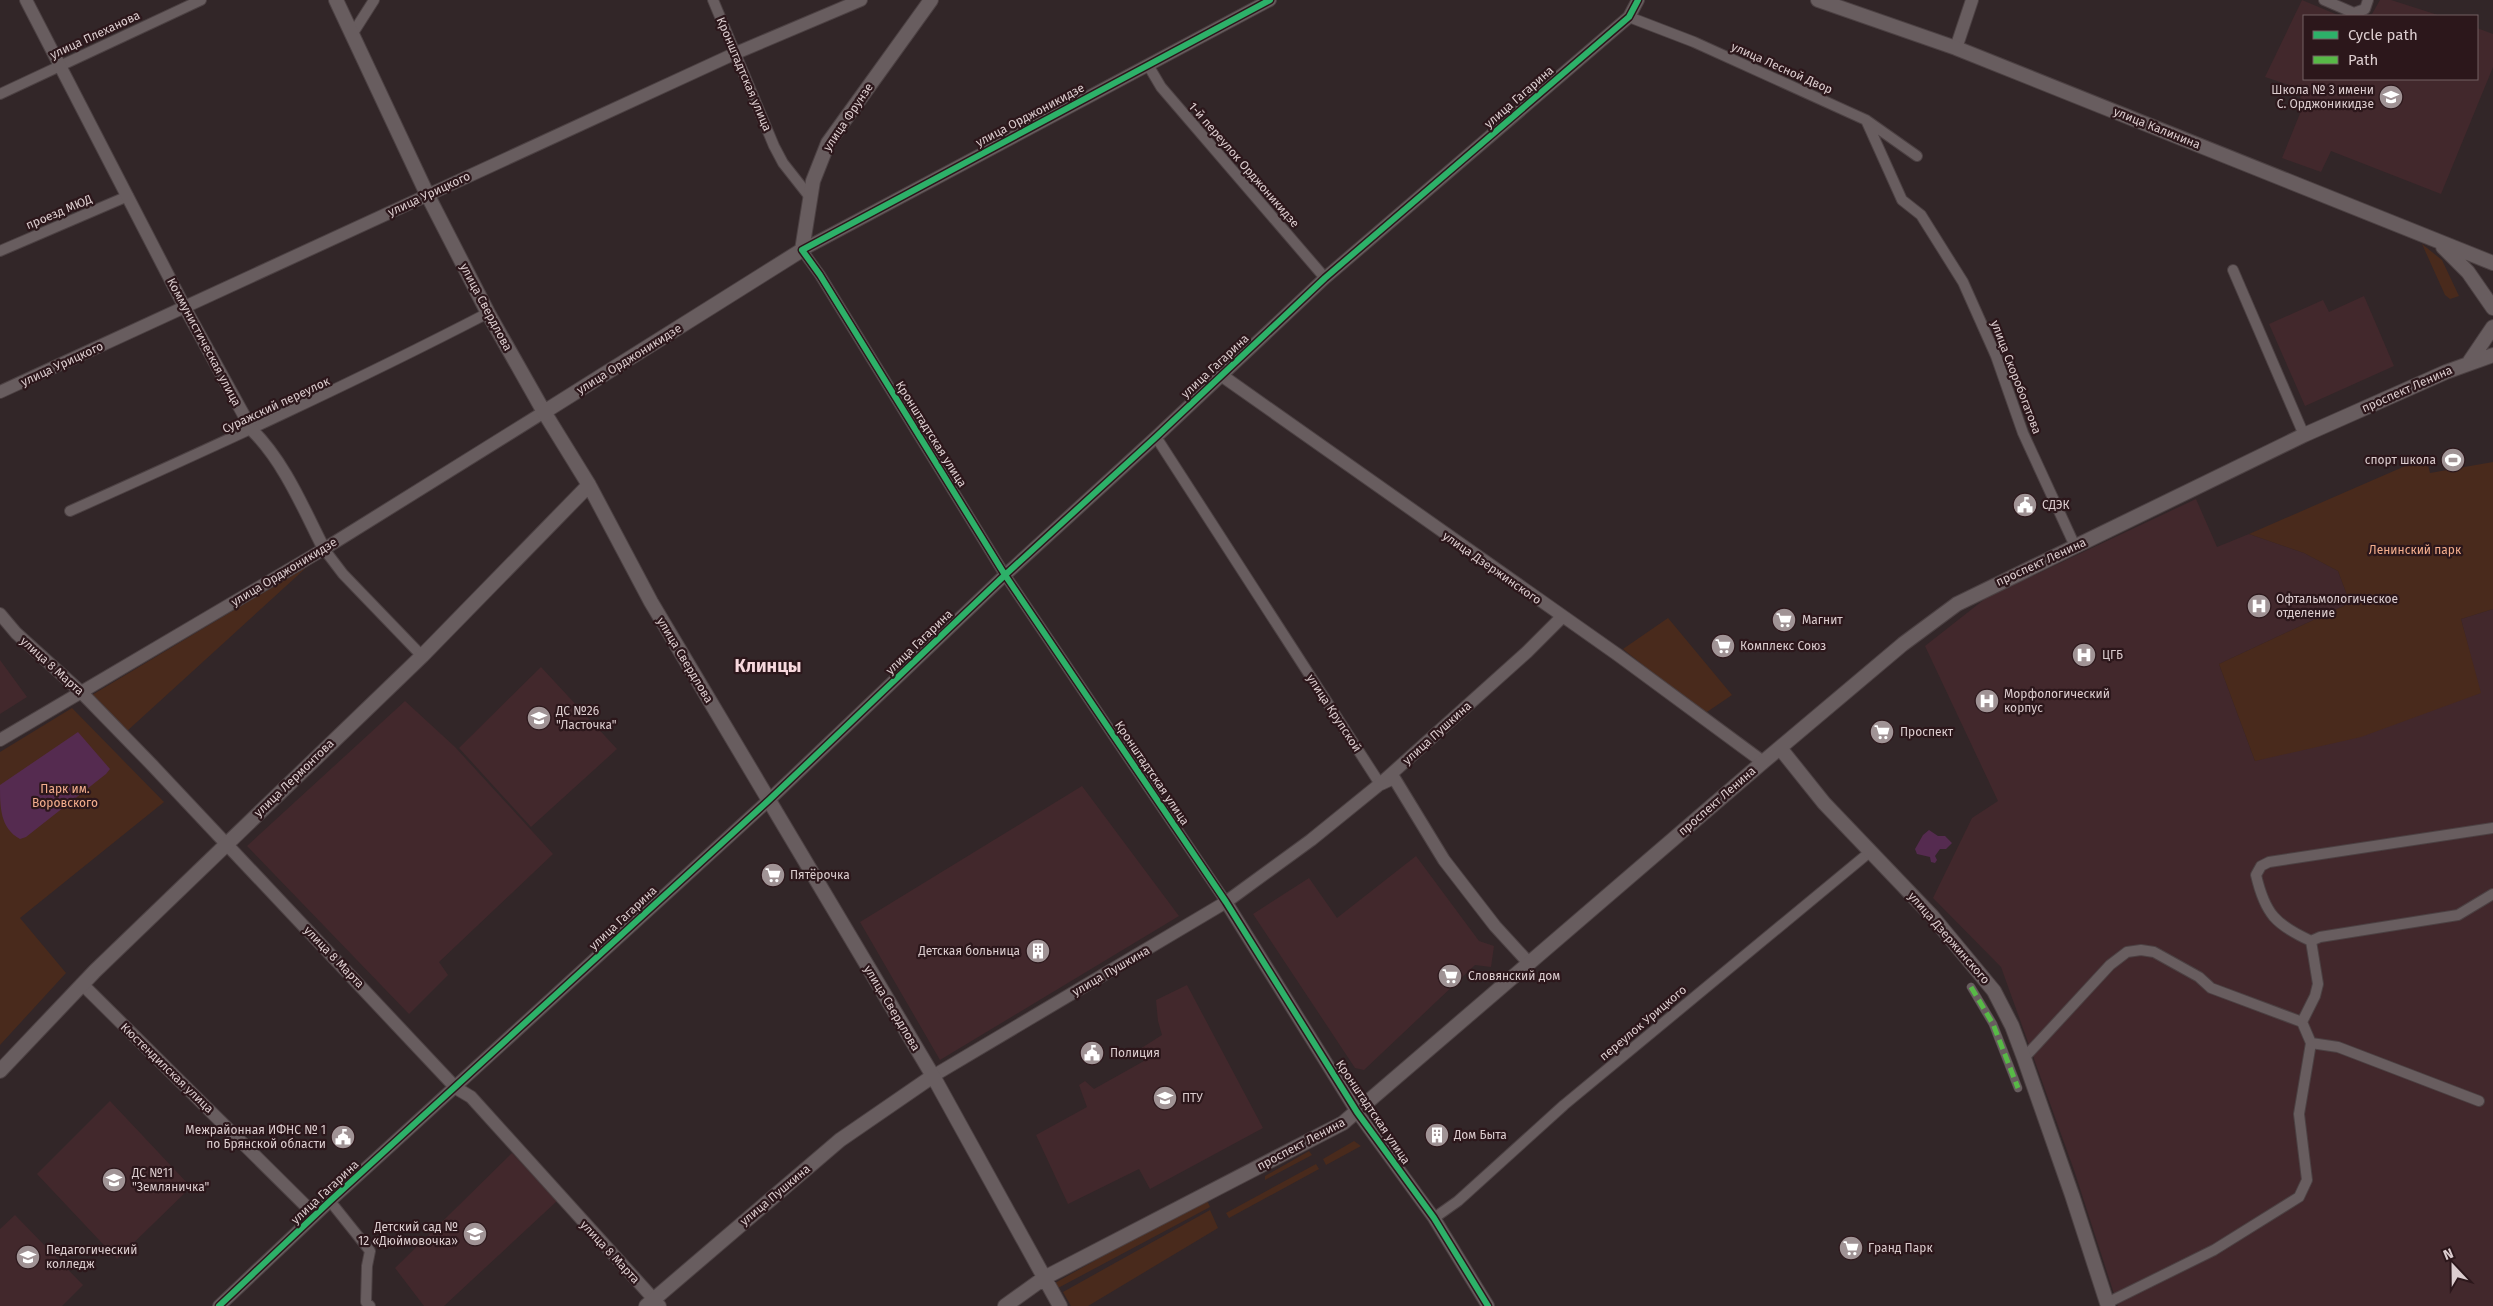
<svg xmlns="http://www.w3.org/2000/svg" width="2493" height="1306" font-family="'Fira Sans',sans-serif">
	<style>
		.built { fill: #42282c }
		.green { fill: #492a1c }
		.water { fill: #552b50 }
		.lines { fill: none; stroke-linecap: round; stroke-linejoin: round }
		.pedestrian-casing { stroke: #4c4143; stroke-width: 9 }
		.minor-casing { stroke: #4c4143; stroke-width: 12 }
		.tertiary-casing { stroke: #4c4143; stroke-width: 14 }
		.secondary-casing { stroke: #4c4143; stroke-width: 16 }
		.pedestrian { stroke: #685d5f; stroke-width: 8 }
		.minor { stroke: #685d5f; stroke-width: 10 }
		.tertiary { stroke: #685d5f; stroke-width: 12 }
		.secondary { stroke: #685d5f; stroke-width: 14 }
		.quiet { stroke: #58b947; stroke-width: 5; stroke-dasharray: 10 5; stroke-linecap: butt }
		.cycleway-casing { stroke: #2c171b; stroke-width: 9 }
		.cycleway { stroke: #2db169; stroke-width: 6 }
		.labels { text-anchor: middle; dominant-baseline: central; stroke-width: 4.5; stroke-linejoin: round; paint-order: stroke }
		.street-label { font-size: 12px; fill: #dccdcf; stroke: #2c171b }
		.poi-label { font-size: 12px; fill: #dccdcf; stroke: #2c171b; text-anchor: start }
		.park-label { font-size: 12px; fill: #f4ae8d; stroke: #2c171b }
		.district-label { font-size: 18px; font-weight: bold; fill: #f7d8dd; stroke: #2c171b }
	</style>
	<rect width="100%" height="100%" fill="#322628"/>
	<path class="built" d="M2302,0L2340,16H2304V79H2477V28L2493,34V67L2441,194L2331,151L2321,172L2282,158L2303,106L2298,88L2265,77Z
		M2380,0H2391L2441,16H2366L2372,14Z
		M2364,296L2394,366L2305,406L2269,324L2323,300L2329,312Z
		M2196,499L2217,547L2249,534L2304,553L2338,571L2350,603L2219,664L2255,761L2480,693L2461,619L2493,609V1306H2118L2074,1170L2001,967L1933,898L1972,818L1998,801L1925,646L1986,598Z
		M0,660L27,697L0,714Z
		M541,667L617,749L531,827L459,748Z
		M405,701L455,747L553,854L439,962L448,975L409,1014L247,846Z
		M1082,786L1179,916L940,1060L860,922Z
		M1416,856L1479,941L1494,946L1491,967L1475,965L1364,1070L1355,1068L1253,914L1309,878L1337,918Z
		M1187,985L1263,1128L1150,1189L1139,1169L1068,1204L1036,1135L1087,1107L1079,1085L1085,1081L1094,1089L1144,1061L1140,1049L1162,1035L1158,1021L1156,1000Z
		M110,1101L191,1187L117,1259L37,1174Z
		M512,1153L557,1201L444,1306H424L395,1268Z
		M15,1215L83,1285L62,1306H0V1229Z"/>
	<path class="green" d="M2422,244L2442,260L2459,296L2450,299L2445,295Z
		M2426,457L2430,473L2493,462V609L2461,619L2481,693L2361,737L2255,761L2219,664L2350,603L2338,571L2304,553L2249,534Z
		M308,566L126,732L92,695Z
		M1668,618L1732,695L1704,714L1623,649Z
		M72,708L164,802L20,918L66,973L0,1045V752Z
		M1354,1141L1361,1146L1326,1165L1323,1159Z
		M1309,1151L1312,1155L1265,1180V1176Z
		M1316,1164L1319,1169L1229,1218L1226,1213Z
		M1206,1198L1210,1207L1058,1288L1055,1283Z
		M1210,1210L1218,1228L1088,1306H1071L1063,1292Z"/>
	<path class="water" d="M78,732L110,769L106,774L26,837L20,839C0,828 0,807 0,785Z
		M1929,830L1938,836H1945L1952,843L1946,849H1940L1935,856L1937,860L1935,863L1931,862L1930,857L1917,854L1915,849L1923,835Z"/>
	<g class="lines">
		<g class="pedestrian-casing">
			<path id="pedestrian" d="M1971,987L1993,1024L2018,1088"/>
		</g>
		<g class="minor-casing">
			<path id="minor" d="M713,0L774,146L783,163L809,196
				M2324,0L2354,13L2365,9L2368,0
				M1629,17L1694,42L1866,120L1917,156
				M353,33L374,0
				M1148,65L1161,87L1325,278
				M0,94L201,0
				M1866,120L1902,200L1921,215L1963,282L1996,356L2023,433L2075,546
				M802,250L820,275L1005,575L1226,902
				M0,251L128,196
				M2233,270L2304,435
				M1156,437L1380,784
				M70,511C211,448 351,384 488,313
				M324,549L343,574L422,656
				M2311,941C2276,925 2265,914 2256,875L2261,866L2269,862L2493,828
				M2311,1043L2338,1047L2479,1101
				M2024,1058L2110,965L2127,952L2141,950L2154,952L2199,977L2211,988L2302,1022
				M330,1201L370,1251L367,1266L366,1302L370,1306
				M1434,1218L1458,1201L1564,1105L1871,851
				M2107,1303L2214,1250L2299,1197L2307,1180L2299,1114L2311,1043L2302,1022L2315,996L2318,984L2311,941L2320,937L2458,915L2493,894"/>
		</g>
		<g class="tertiary-casing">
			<path id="tertiary" d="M26,0L185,308L252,430C285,463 303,508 324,549
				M1956,48L1972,0
				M802,250L1270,0
				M1221,375L1618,655L1763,762
				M0,392L736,53L861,0
				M0,614L16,633L81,692L153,766L456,1088L471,1097L660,1306
				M0,740L324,549L544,412
				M1381,784L1394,778L1444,860L1495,926L1528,962
				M1226,902L1357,1112L1434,1218L1488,1306
				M82,984L315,1215
				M933,1076L1226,902L1311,840L1380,784L1527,652L1562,617
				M219,1306L330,1201L769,800L1005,575L1156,437L1325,278L1629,17L1638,0"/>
		</g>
		<g class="secondary-casing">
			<path id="secondary" d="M336,0L427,194L488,313L544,412L589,485L651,602L933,1076L1060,1306
				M1818,0L1956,48L2493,263
				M2443,247L2468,272L2493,308
				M2470,361L2493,327
				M544,412L802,250L813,181L828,143L931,0
				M1780,748L1824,803L1932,916L1994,991L2012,1026L2024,1058L2072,1195L2108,1306
				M0,1071L95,971L422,656L589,485
				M646,1306L840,1140L933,1076
				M1005,1306L1044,1278L1343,1123L1763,762L1903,644L1957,604L2304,435L2446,372L2493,355"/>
		</g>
		<use href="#pedestrian" class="pedestrian"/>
		<use href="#minor" class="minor"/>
		<use href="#tertiary" class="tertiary"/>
		<use href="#secondary" class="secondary"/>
		<path class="quiet" d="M1971,987L1993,1024L2018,1088"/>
		<g class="cycleway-casing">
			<path id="cycleway" d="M1270,0L802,250L820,275L1005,575L1226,902L1357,1112L1434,1218L1488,1306
				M219,1306L330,1201L769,800L1005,575L1156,437L1325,278L1629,17L1638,0"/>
		</g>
		<use href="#cycleway" class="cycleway"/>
	</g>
	<defs>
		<g id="school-disc" transform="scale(1.25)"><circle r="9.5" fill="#a09395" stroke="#2c171b"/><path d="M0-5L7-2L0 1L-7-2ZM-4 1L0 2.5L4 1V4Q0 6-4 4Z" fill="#fff"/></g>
		<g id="stadium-disc" transform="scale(1.25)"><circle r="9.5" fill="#a09395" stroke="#2c171b"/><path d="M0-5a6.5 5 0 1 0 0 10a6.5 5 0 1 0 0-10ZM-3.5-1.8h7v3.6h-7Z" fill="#fff"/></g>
		<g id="civic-disc" transform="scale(1.25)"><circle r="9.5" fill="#a09395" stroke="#2c171b"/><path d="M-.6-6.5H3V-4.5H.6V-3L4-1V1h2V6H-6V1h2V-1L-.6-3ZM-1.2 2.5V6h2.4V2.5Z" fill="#fff"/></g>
		<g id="hospital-disc" transform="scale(1.25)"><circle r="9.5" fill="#a09395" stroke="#2c171b"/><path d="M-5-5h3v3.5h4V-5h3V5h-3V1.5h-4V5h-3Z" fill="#fff"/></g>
		<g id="supermarket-disc" transform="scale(1.25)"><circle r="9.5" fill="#a09395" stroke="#2c171b"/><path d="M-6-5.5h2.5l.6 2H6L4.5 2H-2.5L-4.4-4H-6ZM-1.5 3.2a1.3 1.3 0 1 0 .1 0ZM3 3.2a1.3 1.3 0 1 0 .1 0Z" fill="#fff"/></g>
		<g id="building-disc" transform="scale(1.25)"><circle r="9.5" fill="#a09395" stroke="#2c171b"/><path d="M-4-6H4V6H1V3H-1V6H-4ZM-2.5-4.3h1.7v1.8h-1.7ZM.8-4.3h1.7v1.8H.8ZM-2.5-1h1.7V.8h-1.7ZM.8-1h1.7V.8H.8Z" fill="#fff"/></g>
		<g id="university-disc" transform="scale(1.25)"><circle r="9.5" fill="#a09395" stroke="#2c171b"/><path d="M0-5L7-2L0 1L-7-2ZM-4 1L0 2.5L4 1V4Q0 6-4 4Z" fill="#fff"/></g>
	</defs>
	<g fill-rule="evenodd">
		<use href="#school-disc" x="2391" y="97"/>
		<use href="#stadium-disc" x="2453" y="460"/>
		<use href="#civic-disc" x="2025" y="505"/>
		<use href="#hospital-disc" x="2259" y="606"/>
		<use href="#supermarket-disc" x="1784" y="620"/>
		<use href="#supermarket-disc" x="1723" y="646"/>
		<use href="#hospital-disc" x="2084" y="655"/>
		<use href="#hospital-disc" x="1987" y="701"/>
		<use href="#school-disc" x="539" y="718"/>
		<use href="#supermarket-disc" x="1882" y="732"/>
		<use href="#supermarket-disc" x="773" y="875"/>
		<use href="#building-disc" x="1038" y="951"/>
		<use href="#supermarket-disc" x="1450" y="976"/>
		<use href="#civic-disc" x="1092" y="1053"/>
		<use href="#university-disc" x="1165" y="1098"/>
		<use href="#building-disc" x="1437" y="1135"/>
		<use href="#civic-disc" x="343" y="1137"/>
		<use href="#school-disc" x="114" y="1180"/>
		<use href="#school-disc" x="475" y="1234"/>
		<use href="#supermarket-disc" x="1851" y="1248"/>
		<use href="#university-disc" x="28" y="1257"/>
	</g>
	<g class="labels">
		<g class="street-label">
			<text transform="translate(95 35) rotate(-25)">улица Плеханова</text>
			<text transform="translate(1782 68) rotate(24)">улица Лесной Двор</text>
			<text transform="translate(744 74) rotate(67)">Кронштадтская улица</text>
			<text transform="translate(1519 97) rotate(-41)">улица Гагарина</text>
			<text transform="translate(1030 115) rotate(-28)">улица Орджоникидзе</text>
			<text transform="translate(848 117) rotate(-56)">улица Фрунзе</text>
			<text transform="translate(2157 128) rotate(22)">улица Калинина</text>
			<text transform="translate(1244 165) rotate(49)">1-й переулок Орджоникидзе</text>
			<text transform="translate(429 194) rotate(-25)">улица Урицкого</text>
			<text transform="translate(59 212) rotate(-23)">проезд МЮД</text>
			<text transform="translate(486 307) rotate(62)">улица Свердлова</text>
			<text transform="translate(204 342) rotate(62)">Коммунистическая улица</text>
			<text transform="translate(629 359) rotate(-32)">улица Орджоникидзе</text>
			<text transform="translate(62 364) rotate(-25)">улица Урицкого</text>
			<text transform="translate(1215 366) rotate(-43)">улица Гагарина</text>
			<text transform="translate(2016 377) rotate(69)">улица Скоробогатова</text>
			<text transform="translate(2407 389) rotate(-24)">проспект Ленина</text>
			<text transform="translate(276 405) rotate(-25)">Суражский переулок</text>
			<text transform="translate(931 434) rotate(58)">Кронштадтская улица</text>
			<text transform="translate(2041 562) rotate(-25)">проспект Ленина</text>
			<text transform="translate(1492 568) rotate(35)">улица Дзержинского</text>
			<text transform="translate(284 572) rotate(-31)">улица Орджоникидзе</text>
			<text transform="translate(919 642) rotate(-44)">улица Гагарина</text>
			<text transform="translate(685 660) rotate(59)">улица Свердлова</text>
			<text transform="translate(52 666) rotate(42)">улица 8 Марта</text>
			<text transform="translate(1334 713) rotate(57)">улица Крупской</text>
			<text transform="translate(1437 733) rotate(-42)">улица Пушкина</text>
			<text transform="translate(1152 773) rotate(56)">Кронштадтская улица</text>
			<text transform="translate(294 778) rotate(-44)">улица Лермонтова</text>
			<text transform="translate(1717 801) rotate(-41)">проспект Ленина</text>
			<text transform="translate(623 918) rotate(-43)">улица Гагарина</text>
			<text transform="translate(1949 938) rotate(49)">улица Дзержинского</text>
			<text transform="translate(334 957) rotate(46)">улица 8 Марта</text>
			<text transform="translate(1111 971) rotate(-30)">улица Пушкина</text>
			<text transform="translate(892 1008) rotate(59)">улица Свердлова</text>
			<text transform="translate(1643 1023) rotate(-40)">переулок Урицкого</text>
			<text transform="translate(167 1068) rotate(44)">Кюстендилская улица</text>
			<text transform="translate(1373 1112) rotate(56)">Кронштадтская улица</text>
			<text transform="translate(1301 1144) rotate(-28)">проспект Ленина</text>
			<text transform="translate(325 1192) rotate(-43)">улица Гагарина</text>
			<text transform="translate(775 1195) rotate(-40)">улица Пушкина</text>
			<text transform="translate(610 1252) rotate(47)">улица 8 Марта</text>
		</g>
		<g class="poi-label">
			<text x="2374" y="90" text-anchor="end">Школа № 3 имени<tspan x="2374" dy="14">С. Орджоникидзе</tspan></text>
			<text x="2436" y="460" text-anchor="end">спорт школа</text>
			<text x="2042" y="505">СДЭК</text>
			<text x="2276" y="599">Офтальмологическое<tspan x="2276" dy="14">отделение</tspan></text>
			<text x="1802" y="620">Магнит</text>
			<text x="1740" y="646">Комплекс Союз</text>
			<text x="2102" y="655">ЦГБ</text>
			<text x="2004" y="694">Морфологический<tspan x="2004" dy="14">корпус</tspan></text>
			<text x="556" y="711">ДС №26<tspan x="556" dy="14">"Ласточка"</tspan></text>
			<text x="1900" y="732">Проспект</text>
			<text x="790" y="875">Пятёрочка</text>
			<text x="1020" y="951" text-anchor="end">Детская больница</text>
			<text x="1468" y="976">Словянский дом</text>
			<text x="1110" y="1053">Полиция</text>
			<text x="1182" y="1098">ПТУ</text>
			<text x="326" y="1130" text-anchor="end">Межрайонная ИФНС № 1<tspan x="326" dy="14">по Брянской области</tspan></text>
			<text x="1454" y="1135">Дом Быта</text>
			<text x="132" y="1173">ДС №11<tspan x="132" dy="14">"Земляничка"</tspan></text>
			<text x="458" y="1227" text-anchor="end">Детский сад №<tspan x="458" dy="14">12 «Дюймовочка»</tspan></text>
			<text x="1868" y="1248">Гранд Парк</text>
			<text x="46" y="1250">Педагогический<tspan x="46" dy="14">колледж</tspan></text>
		</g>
		<g class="park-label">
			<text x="2415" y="550">Ленинский парк</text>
			<text x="65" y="789">Парк им.<tspan x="65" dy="14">Воровского</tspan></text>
		</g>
		<g class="district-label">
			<text x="768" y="666">Клинцы</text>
		</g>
	</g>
	<rect x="2303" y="15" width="175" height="65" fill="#2c171b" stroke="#726063"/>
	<rect x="2313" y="31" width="25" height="8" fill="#2db169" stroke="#726063"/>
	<text x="2348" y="40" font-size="15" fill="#dccdcf">Cycle path</text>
	<rect x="2313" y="56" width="25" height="8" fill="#58b947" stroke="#726063"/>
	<text x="2348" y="65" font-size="15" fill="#dccdcf">Path</text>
	<g transform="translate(2453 1266) rotate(338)" stroke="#2c171b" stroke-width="4" paint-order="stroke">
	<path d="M0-4L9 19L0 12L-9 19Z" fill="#dccdcf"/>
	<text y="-8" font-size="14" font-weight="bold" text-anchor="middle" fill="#dccdcf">N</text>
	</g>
</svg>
